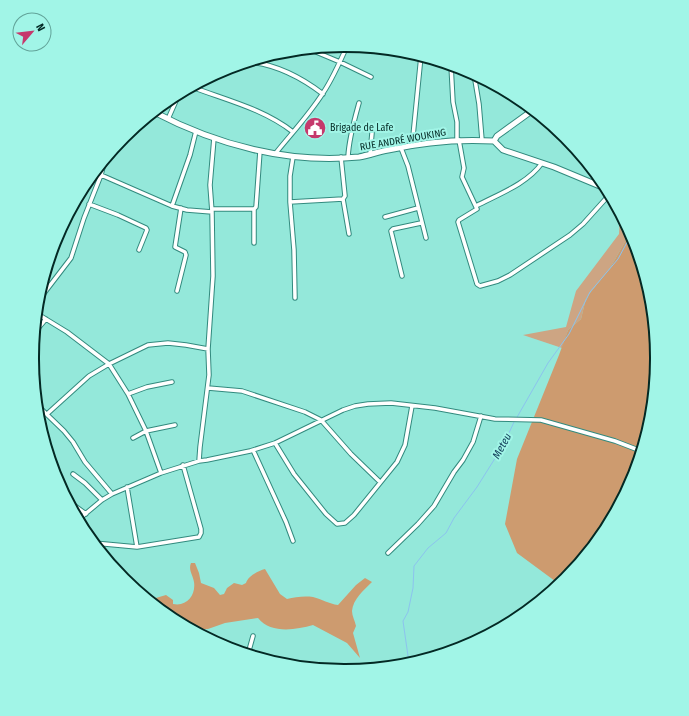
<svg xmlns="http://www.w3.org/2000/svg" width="689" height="716" font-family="'Fira Sans Condensed',sans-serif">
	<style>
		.green { fill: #cda583 }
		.forest { fill: #cd9b6f }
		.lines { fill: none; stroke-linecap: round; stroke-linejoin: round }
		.stream { stroke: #8cc3ee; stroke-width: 1 }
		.street-casing { stroke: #328a7e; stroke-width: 5.5 }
		.secondary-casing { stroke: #328a7e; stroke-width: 7 }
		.street { stroke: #fff; stroke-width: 3.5 }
		.secondary { stroke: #fff; stroke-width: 5 }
		.labels { text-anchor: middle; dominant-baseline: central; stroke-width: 4; stroke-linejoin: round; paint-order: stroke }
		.poi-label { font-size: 10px; fill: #032924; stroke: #a1f5e7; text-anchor: start }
		.street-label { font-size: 10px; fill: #032924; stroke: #a1f5e7 }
		.water-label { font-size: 11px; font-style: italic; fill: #103b57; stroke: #a1f5e7 }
		.rim { fill: none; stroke: #032924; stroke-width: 2 }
	</style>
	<rect width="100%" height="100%" fill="#94e8da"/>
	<path class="green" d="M620,215L630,233L610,268L586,298L581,319L568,330L562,348L523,335L566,327L576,291L619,234Z"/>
	<path class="forest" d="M630,233L633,239L651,297L657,358L651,419L633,478L604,532L565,579L559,584L517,553L505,524L517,459L559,355L568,330L581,319L586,298L610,268Z
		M191,563H195L199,573L201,583L214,588L220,595L224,594L227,588L234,583L242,585L246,583C248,576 258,571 265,569L280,594L287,599C295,597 304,596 313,597C322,599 329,604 338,605L356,585L365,578L372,582C364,590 353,599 352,611C352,616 355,621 356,626L353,633L360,658L347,643L313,625C295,630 271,634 258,618L225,623L208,629L193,630L171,618L149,600L166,595L173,600V604C187,607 196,595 194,582C193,575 188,570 191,563Z"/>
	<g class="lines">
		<path class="stream" d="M516,419L548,363L569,334L590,292L618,259L631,235
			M409,663L403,621L408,612L413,588L414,566L428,548L446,533L454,518L477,487L504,444L514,422"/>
		<g class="street-casing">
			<path id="street" d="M309,49L340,62L371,77
				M251,62C277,65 302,78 323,94
				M451,65L453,102L457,122V140
				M474,74L479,104L482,140
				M192,87C226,100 264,109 293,132
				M526,104L528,113
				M168,119L179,94
				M459,140L464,168L462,177L477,209L459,220L458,222L477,284L480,286L498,281L510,275L570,235L583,224L610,194
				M412,146L421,56
				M401,148L408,166L426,238
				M275,154C291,134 309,115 323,93C333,78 340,62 347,46
				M370,155L372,133
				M293,157L290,176V202L294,250L295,298
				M341,157L345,196L343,199L349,234
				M348,157C349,138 354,121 359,103
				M101,175L172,206L187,210L212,212L210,185L214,138
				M290,202L343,199
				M89,204L118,215L146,228L147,230L139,250
				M172,206L190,155L196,131
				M476,206C499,194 527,184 542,163
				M212,209H254L256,207L260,151
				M385,217L418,208
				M254,243V209
				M402,276L391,231L393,229L421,223
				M177,291L186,255L185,252L175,247L181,208
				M38,301L71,258L84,218L101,175L105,159
				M36,313L67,332L109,364L128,394L146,431L161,473
				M34,333L46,319
				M208,388L242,391L305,412L321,420L351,454L380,482
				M128,394L147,387L172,382
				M36,404L64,431L73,442L85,462L112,494
				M47,414L89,376L109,364L148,345L168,343L186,345L208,349
				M133,438L146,431L175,425
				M275,443L294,474L326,514L337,524L345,523L354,515L397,462L405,445L412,406
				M253,450L286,522L293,541
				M199,461L200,447L209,375L208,349L213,276L212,212
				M73,474L85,483L102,500
				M127,487L137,547
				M68,501L86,514
				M78,520L102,500L112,494L161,473L199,461L207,460L250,451L275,443L343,410L355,406L368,404L391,403L435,408L495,419L541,420L615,441L641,451
				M94,543L137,547L199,537L201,533V529L183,465
				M388,553L418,524L434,506L454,472L463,460L473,442L481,416
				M248,654L253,636"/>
		</g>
		<g class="secondary-casing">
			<path id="secondary" d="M154,112C217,145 288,164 359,157C369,155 378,152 388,150C423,142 459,139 494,141
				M494,141L503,150L554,167L607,189
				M494,141L497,136L533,110
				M651,420L652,386L657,355"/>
		</g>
		<use href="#street" class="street"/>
		<use href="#secondary" class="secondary"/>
	</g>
	<defs>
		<g id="civic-disc" transform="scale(1.15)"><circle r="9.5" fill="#c5396c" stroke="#a1f5e7"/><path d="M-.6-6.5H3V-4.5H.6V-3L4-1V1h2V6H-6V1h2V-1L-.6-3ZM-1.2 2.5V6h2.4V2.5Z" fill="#fff"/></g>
	</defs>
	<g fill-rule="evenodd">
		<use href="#civic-disc" x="315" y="128"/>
	</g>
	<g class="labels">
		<g class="poi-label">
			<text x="330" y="128">Brigade de Lafe</text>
		</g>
		<g class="street-label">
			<text transform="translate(403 140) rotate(-10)">RUE ANDRÉ WOUKING</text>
		</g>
		<g class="water-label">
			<text transform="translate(502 446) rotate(-61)">Meteu</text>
		</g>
	</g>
	<path d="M0 0H689V716H0ZM344 52H345A305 305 0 0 1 650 357V359A305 305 0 0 1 345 664H344A305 305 0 0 1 39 359V357A305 305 0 0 1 344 52Z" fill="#a1f5e7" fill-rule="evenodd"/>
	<path class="rim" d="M344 52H345A305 305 0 0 1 650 357V359A305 305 0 0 1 345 664H344A305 305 0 0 1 39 359V357A305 305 0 0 1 344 52Z"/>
	<g transform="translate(32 32) rotate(62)"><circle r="19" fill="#a1f5e7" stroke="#62a399"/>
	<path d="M0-3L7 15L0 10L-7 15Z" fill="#c5396c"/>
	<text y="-6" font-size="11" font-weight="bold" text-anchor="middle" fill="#032924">N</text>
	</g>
</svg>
